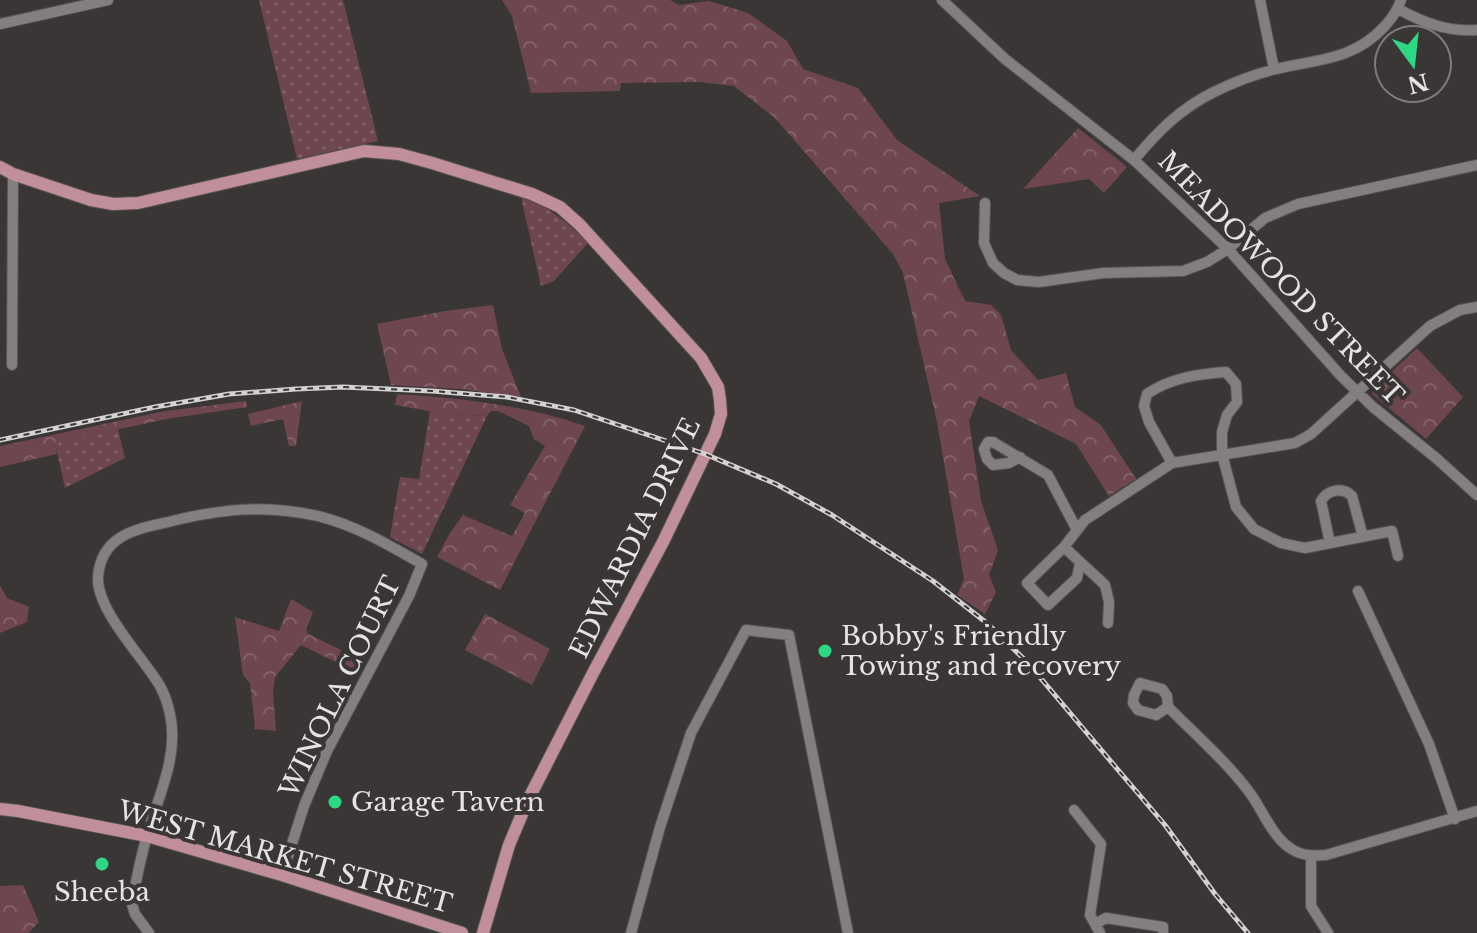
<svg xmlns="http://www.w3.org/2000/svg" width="1477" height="933" font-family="'Libre Baskerville',serif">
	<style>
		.grass { fill: url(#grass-dots) }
		.forest { fill: url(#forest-crowns) }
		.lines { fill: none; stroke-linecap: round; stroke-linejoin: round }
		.minor-casing { stroke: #585455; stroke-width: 12 }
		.major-casing { stroke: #585455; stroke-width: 14 }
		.minor { stroke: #837e7f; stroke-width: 10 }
		.major { stroke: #c18f9a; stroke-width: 12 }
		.rail-casing { stroke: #d4d1d2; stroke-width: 5 }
		.rail { stroke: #3a3636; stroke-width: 2; stroke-dasharray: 6; stroke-linecap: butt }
		.poi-dot { fill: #2dd884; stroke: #3a3636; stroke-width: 3 }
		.labels { text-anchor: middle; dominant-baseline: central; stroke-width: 8; stroke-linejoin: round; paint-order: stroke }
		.street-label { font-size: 26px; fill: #e6e3e4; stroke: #3a3636 }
		.poi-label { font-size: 26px; fill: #e6e3e4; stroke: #3a3636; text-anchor: start }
	</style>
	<defs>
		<pattern id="grass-dots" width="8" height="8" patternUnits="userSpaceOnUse" patternTransform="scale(2)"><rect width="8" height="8" fill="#6e464f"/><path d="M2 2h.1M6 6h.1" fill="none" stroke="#836168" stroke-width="1.8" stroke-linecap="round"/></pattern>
		<pattern id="forest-crowns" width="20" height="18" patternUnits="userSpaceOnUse" patternTransform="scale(2)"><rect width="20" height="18" fill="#6e464f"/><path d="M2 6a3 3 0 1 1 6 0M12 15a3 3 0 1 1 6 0" fill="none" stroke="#836168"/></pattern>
	</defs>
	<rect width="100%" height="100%" fill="#3a3636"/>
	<path class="grass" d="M259,0H343L378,141L297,159Z
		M521,197C549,206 568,223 588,243L554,281L541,286Z
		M430,411L447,414L487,416L422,554L390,537L400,477L419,479Z
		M118,429L125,458L65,488L55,443Z"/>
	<path class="forest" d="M502,0H670L679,5L709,1L748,13L787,41L803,69L858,88L897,140L980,196L939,203L945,259L965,301L991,305L1001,315L1011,350L1038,380L1066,373L1075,407L1101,425L1136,479L1109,496L1076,444L979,396L969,421L981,501L998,550L989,575L996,592L985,614L957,595L964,579L937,422L903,273L893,254L775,118L734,86L699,82L621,83L620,91L531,93L512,16Z
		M1078,128L1127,167L1104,193L1089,179L1023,189Z
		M493,305L502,349L521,397L460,389L391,385L377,324L445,311Z
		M1417,348L1463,397L1426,439L1372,394L1373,389Z
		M397,394C461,398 524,405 585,426L500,590L437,557L450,533L463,515L512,536L525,513L510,505L545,446L534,439L529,426L498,411H491L487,416L446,414L395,405Z
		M246,401L247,407L166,419L55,443L57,454L0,467V446L165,411Z
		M302,401L296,446H289L283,419L251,426L248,414Z
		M0,585L7,598L29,607L27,622L0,633Z
		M291,599L313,612L306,630L308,634L364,661L358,673L301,645L275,677L273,692L276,731L255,729L250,683L243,675L235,617L279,631Z
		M485,614L550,649L532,685L465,650Z
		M23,885L39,922L28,933H0V886Z"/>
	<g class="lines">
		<g class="minor-casing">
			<path id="minor" d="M942,0L1005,59L1134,160L1228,249L1341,376L1373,407L1436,458L1477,495
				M1260,0L1274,69
				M1398,9C1424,23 1448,32 1477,30
				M0,24L108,0
				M1134,160C1157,132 1181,108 1214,92C1232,83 1252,75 1272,70C1315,59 1352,62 1385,26C1392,18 1398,10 1401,0
				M985,203L984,243L993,263L1004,273L1017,280L1039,282L1103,273L1183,271L1207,262L1228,249L1265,218L1298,204L1477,165
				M12,365L13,174
				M1020,457L1009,463L993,465L987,459L984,449L988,442H993L1048,475L1077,530
				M1172,463L1149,422L1144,406L1147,394C1170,378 1198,374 1226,372L1236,384L1237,402L1227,415L1222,432V454L1236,507L1254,529L1281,543L1305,548L1392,531L1398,556
				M1330,543L1321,501C1328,489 1343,487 1352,496L1363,537
				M1064,547L1105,585L1109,602L1108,623
				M1080,563L1077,578L1048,605L1027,583L1064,547L1085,520L1172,463L1295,443L1311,434L1430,326L1460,310L1477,307
				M1358,591L1429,744L1455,819
				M1140,683L1162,689L1167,696L1168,707L1156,715L1138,710L1133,703L1134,695Z
				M1168,707C1196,735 1227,762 1250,793C1263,811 1272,836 1290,848C1301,856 1313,856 1326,855L1477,811
				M1074,810L1101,844L1090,915L1100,933
				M1311,856V906L1328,933
				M1095,924L1106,918L1163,927V933
				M149,933L135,914L132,904C136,880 141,856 148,832C159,795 179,755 170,714C168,705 165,695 160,686C143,657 96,610 98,577C101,536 135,529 168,522C221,509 264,504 318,516C355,525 389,545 422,564L409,596L327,751L304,806L282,875
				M631,933L660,827L691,733L746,630L789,635L848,933"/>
		</g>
		<g class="major-casing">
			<path id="major" d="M0,167L13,174L91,200L113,204L138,203L364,151L399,154L432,163L532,194L560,207L580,225L701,358L718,387L720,400L721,414L715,434L663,542L593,673L528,800L509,845L483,933
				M0,809L18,811L147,836L282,875L462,933"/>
		</g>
		<use href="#minor" class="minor"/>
		<use href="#major" class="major"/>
		<g class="rail-casing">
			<path id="rail" d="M0,440L155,407L229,394L296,389L343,387L432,391L507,397L574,410L705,454L776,484L832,515L933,581L988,624L1027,662L1119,771L1165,825L1215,894L1248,933"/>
		</g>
		<use href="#rail" class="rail"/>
	</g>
	<g class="poi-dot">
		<circle cx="825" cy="651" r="8"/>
		<circle cx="335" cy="802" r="8"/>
		<circle cx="102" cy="864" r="8"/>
	</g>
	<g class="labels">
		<g class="street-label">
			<text transform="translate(1281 278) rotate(46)">MEADOWOOD STREET</text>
			<text transform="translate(635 538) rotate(-64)">EDWARDIA DRIVE</text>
			<text transform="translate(340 687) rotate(-64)">WINOLA COURT</text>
			<text transform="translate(285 857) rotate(16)">WEST MARKET STREET</text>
		</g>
		<g class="poi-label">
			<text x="841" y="636">Bobby's Friendly<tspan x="841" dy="30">Towing and recovery</tspan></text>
			<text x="351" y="802">Garage Tavern</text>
			<text x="102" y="892" text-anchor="middle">Sheeba</text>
		</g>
	</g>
	<g transform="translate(1413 64) rotate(165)"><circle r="38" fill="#3a3636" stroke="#7f7b7c" stroke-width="2"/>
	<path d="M0-6L14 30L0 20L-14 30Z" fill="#2dd884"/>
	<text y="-12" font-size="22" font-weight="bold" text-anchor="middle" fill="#e6e3e4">N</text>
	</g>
</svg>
